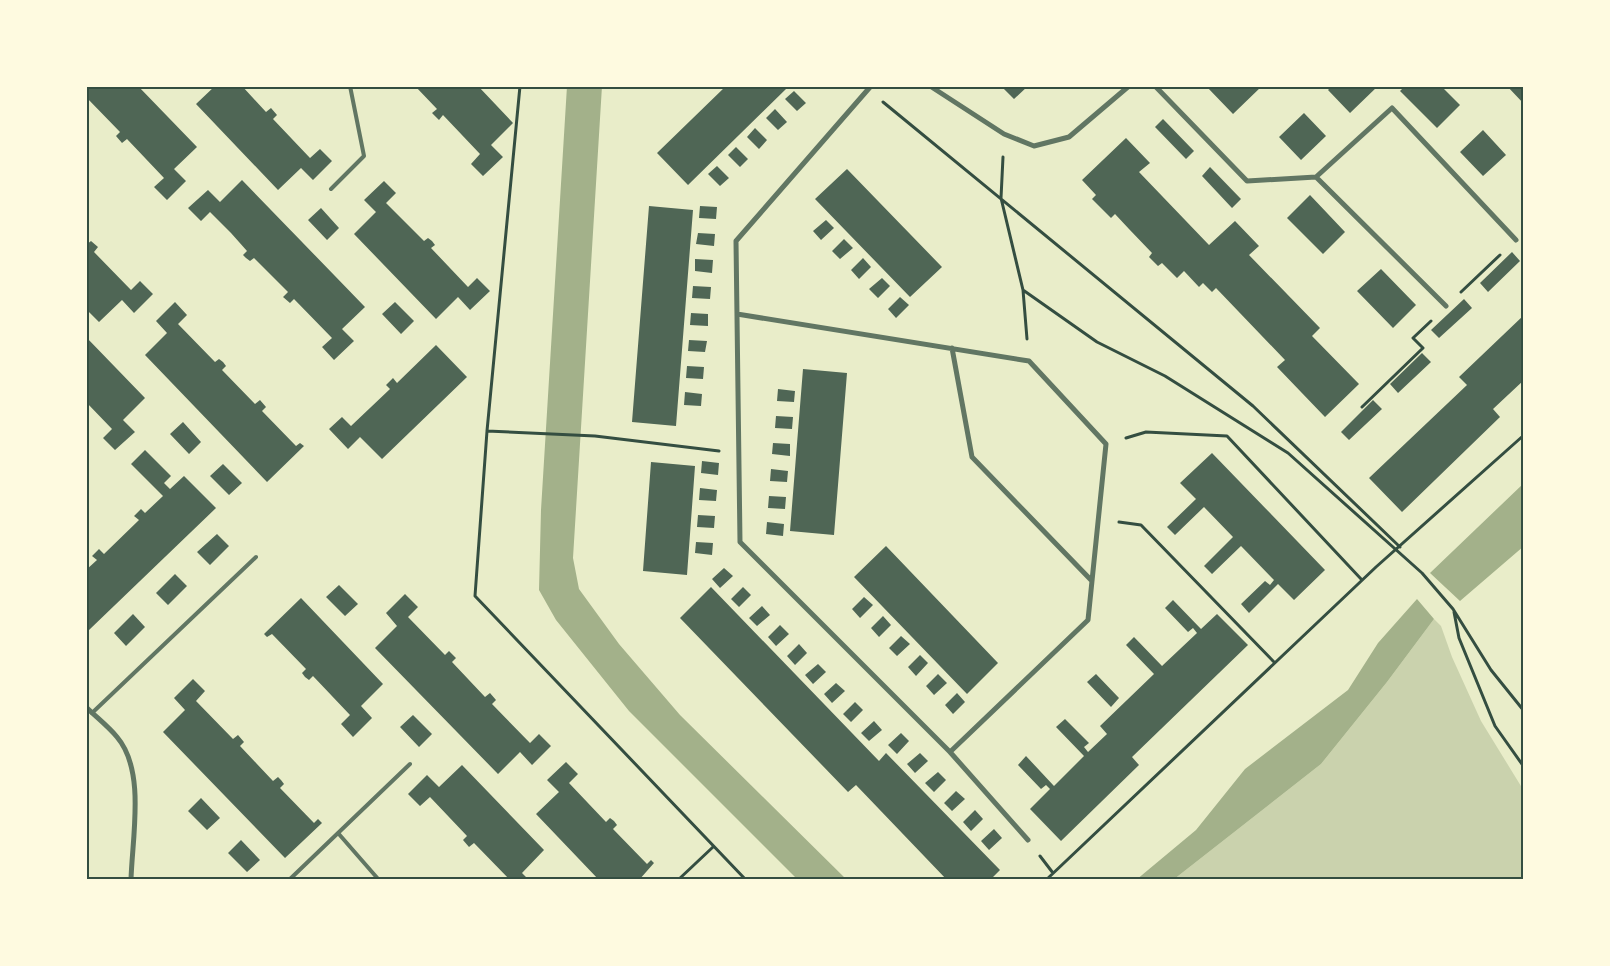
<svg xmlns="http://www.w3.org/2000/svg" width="1610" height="966" font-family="'IBM Plex Sans',sans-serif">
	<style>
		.green { fill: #cad2ad }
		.water { fill: #a3b18a }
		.building { fill: #4f6655 }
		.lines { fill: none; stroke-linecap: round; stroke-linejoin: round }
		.path { stroke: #344e41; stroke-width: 3 }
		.service { stroke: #617663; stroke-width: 4 }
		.minor { stroke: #617663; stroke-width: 5 }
		.neatline { fill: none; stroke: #344e41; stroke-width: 2 }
	</style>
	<rect width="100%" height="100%" fill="#e9edc9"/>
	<path class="green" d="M1434,619L1441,626L1452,657L1481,721L1524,791V880H1173L1321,764L1387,682Z"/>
	<path class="water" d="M567,86H602L573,558L579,589L619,644L680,715L847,880H798L629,711L556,620L539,590L541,510Z
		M1524,483V546L1460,601L1430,573Z
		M1417,599L1434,619L1387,682L1321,764L1173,880H1136L1196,830L1245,769L1348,690L1378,643Z"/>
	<path class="building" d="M89,86H138L197,147L174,169L186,181L167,200L154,187L164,178L127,139L122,143L116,136L120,132L86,97V89Z
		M215,86H242L266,112L271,108L277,115L273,119L310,158L320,149L332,161L313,180L301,168L278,190L196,104Z
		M415,86H478L513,123L491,145L503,157L483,176L471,164L480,154L443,115L439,120L432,113L437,109Z
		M726,86H783L786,89L688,185L657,153Z
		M1001,86H1028L1014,99Z
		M1206,86H1262L1233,114Z
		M1332,86H1378L1350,113L1328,90Z
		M1405,86H1441L1460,105L1437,128L1400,91Z
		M1507,86H1524V104Z
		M794,91L806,103L797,111L785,99Z
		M775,109L787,122L778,130L766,118Z
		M1304,113L1326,136L1301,160L1279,137Z
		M1163,119L1194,151L1186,159L1155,127Z
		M755,128L767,140L759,149L747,137Z
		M1483,130L1506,155L1483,176L1460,152Z
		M1126,138L1150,163L1139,172L1209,245L1235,221L1259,246L1249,255L1320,328L1312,336L1359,384L1325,417L1277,367L1285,360L1216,288L1212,292L1203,283L1199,287L1184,271L1177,278L1162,263L1158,266L1149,257L1152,253L1129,229L1115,214L1111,218L1092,199L1096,195L1082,180Z
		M736,147L748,159L740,167L728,155Z
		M717,166L729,178L720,186L708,174Z
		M1210,167L1241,199L1232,208L1202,176Z
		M847,169L942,267L910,297L815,199Z
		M242,180L365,307L342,329L354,341L334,360L322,347L332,338L294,299L290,303L283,297L288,292L254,258L250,261L246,258L243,255L247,251L231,233L210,212L201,221L188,208L208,190L220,202Z
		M384,181L396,193L386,203L424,241L428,238L432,241L435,245L431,248L468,287L477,278L490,291L470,310L458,297L436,319L354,234L376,212L364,200Z
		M1310,195L1345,232L1323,254L1287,218Z
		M649,206L693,210L676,426L632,422Z
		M700,206L717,207L716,219L699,218Z
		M321,208L339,228L327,240L308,220Z
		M826,220L834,228L821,240L813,231Z
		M698,233L715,234L714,246L696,244Z
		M844,239L853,248L840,259L832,251Z
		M91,241L98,247L94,252L131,290L140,281L153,294L134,313L122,300L99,322L86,309V245Z
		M1512,252L1520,261L1488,292L1480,283Z
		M863,258L871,267L859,279L851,270Z
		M695,259L713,260L712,273L695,271Z
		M1381,269L1416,305L1393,328L1357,291Z
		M882,278L890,286L878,298L869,289Z
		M693,286L711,287L710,299L692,298Z
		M900,297L909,305L896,318L888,309Z
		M1464,299L1472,308L1439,338L1431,330Z
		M175,302L187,315L178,324L215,362L219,359L223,362L226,366L222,370L255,404L260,400L266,407L262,411L296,446L300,443L304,446L267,482L145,355L167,333L156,321Z
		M395,302L414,321L401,334L382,314Z
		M691,313L708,314V326L690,325Z
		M1524,315V380L1493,409L1500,417L1402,512L1369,478L1467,385L1459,377Z
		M86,337L145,398L123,420L135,432L115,450L103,438L112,429L86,402Z
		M689,340L707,341L705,352L688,351Z
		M436,345L467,377L382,459L360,437L348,449L329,429L342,417L351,426L390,389L386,385L393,378L397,383Z
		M1422,353L1431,362L1398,393L1390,384Z
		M687,366L704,367L703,379L686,378Z
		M803,369L847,373L834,535L790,531Z
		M778,389L795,391L794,402L777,401Z
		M685,392L702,394L701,406L684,405Z
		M1373,400L1382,409L1349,440L1341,432Z
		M776,416L793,417L792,429L775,428Z
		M183,422L201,442L189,454L170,434Z
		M773,443L790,444V456L772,454Z
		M145,450L171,476L164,483L170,489L184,476L216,508L89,630L86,628V570L97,560L92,556L99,549L104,554L139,520L134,516L141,509L145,513L163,496L131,464Z
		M1212,453L1325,570L1294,600L1278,584L1249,613L1241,604L1265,581L1270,585L1274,580L1241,546L1212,574L1204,566L1233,537L1204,507L1175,535L1167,527L1196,499L1180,483Z
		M702,461L719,463L718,475L701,473Z
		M651,462L695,466L687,575L643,571Z
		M223,464L242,483L229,495L210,476Z
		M771,469L788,471L787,482L770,481Z
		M700,488L717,490L716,501L699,500Z
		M769,496L786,497L785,509L768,508Z
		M698,515L715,516L714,528L697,527Z
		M767,522L784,524L783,536L766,534Z
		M217,534L229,546L210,565L197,552Z
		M696,542L713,543L712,555L695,553Z
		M886,546L998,663L967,694L854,577Z
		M724,568L733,576L720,588L712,579Z
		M175,574L187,586L168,605L156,593Z
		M339,585L358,604L345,616L326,597Z
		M711,587L879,761L886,753L1000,870L990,880H947L856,785L848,792L680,618Z
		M743,587L751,595L739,607L731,599Z
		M405,594L418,607L408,617L445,655L449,651L456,658L452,662L485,697L490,693L496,700L492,704L530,743L539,734L551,746L532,765L520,752L498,774L375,648L397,626L386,613Z
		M864,597L873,605L860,618L852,609Z
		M301,598L383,684L361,706L372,718L353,737L341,724L350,715L313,676L309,680L305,677L302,673L306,669L272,634L267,637L264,634Z
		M1173,600L1201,629L1217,614L1248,645L1132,757L1139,765L1061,841L1030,809L1050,789L1046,785L1041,789L1018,765L1026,756L1054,786L1084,756L1056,727L1065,719L1089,743L1084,747L1088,752L1107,734L1100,726L1154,674L1126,645L1134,637L1162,666L1197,633L1193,628L1188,632L1165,608Z
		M762,606L770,615L757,626L749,618Z
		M133,614L145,627L126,646L114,633Z
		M883,616L891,625L879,637L871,628Z
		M780,625L789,634L776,646L768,637Z
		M901,636L910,644L897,656L889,648Z
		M799,644L807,653L795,665L787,656Z
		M920,655L928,663L916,676L908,667Z
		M818,664L826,672L813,684L805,675Z
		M938,674L947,683L934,695L926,686Z
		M1096,674L1119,698L1111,707L1087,682Z
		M193,679L205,691L196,701L233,739L238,735L244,742L240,746L273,781L278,777L281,780L284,784L280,788L314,823L318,819L322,823L285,858L163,732L185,710L174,698Z
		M836,683L845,691L832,703L824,694Z
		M957,693L965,702L953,714L945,705Z
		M855,702L863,710L851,722L843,714Z
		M413,715L432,734L419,747L400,727Z
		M874,721L882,730L869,741L861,733Z
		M901,733L909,741L897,754L888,745Z
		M920,753L928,761L915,773L907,764Z
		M566,762L578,774L569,783L606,822L610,818L614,821L617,825L613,829L647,864L651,860L654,863L639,880H599L536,814L559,792L547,780Z
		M462,765L544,850L522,873L529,880H510L474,843L469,847L463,840L467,836L430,797L420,806L408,794L427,775L439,787Z
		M938,772L946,780L934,792L925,783Z
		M956,791L965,799L952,811L944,803Z
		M201,798L220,818L207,830L188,811Z
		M975,810L983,819L971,831L963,822Z
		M994,829L1002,838L989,850L981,841Z
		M241,840L260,860L247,872L228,853Z"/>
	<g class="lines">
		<path class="path" d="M520,86L487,431L475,596L746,880
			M883,102L1253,406L1400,547
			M1003,157L1001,198L1023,290L1097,342L1165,376L1288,453L1422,573L1453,609L1491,670L1524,711
			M1023,290L1027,339
			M1461,292L1500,255
			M1362,407L1423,348L1413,338L1431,321
			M487,431L595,436L719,451
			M1126,438L1146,432L1227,436L1362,580
			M1119,522L1141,525L1274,662
			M1454,612L1459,638L1495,726L1524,767
			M1040,856L1053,873
			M678,880L713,847
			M1046,880L1376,567L1524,435"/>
		<path class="service" d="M331,189L364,156L350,86
			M92,713L256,557
			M338,833L379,880
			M289,880L410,764"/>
		<path class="minor" d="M871,86L736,241L740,542L950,752L1028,840
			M930,86L1004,134L1034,146L1069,137L1129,86
			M1155,86L1247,181L1316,177L1446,306
			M1316,177L1392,108L1516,240
			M737,314L1029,361L1106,444L1088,620L950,752
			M952,348L972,457L1091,580
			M86,707C96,717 108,726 117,737C146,771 132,838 131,880"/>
	</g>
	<rect width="1610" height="966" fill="none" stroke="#fefae0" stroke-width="175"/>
	<rect x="88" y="88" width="1434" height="790" class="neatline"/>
</svg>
